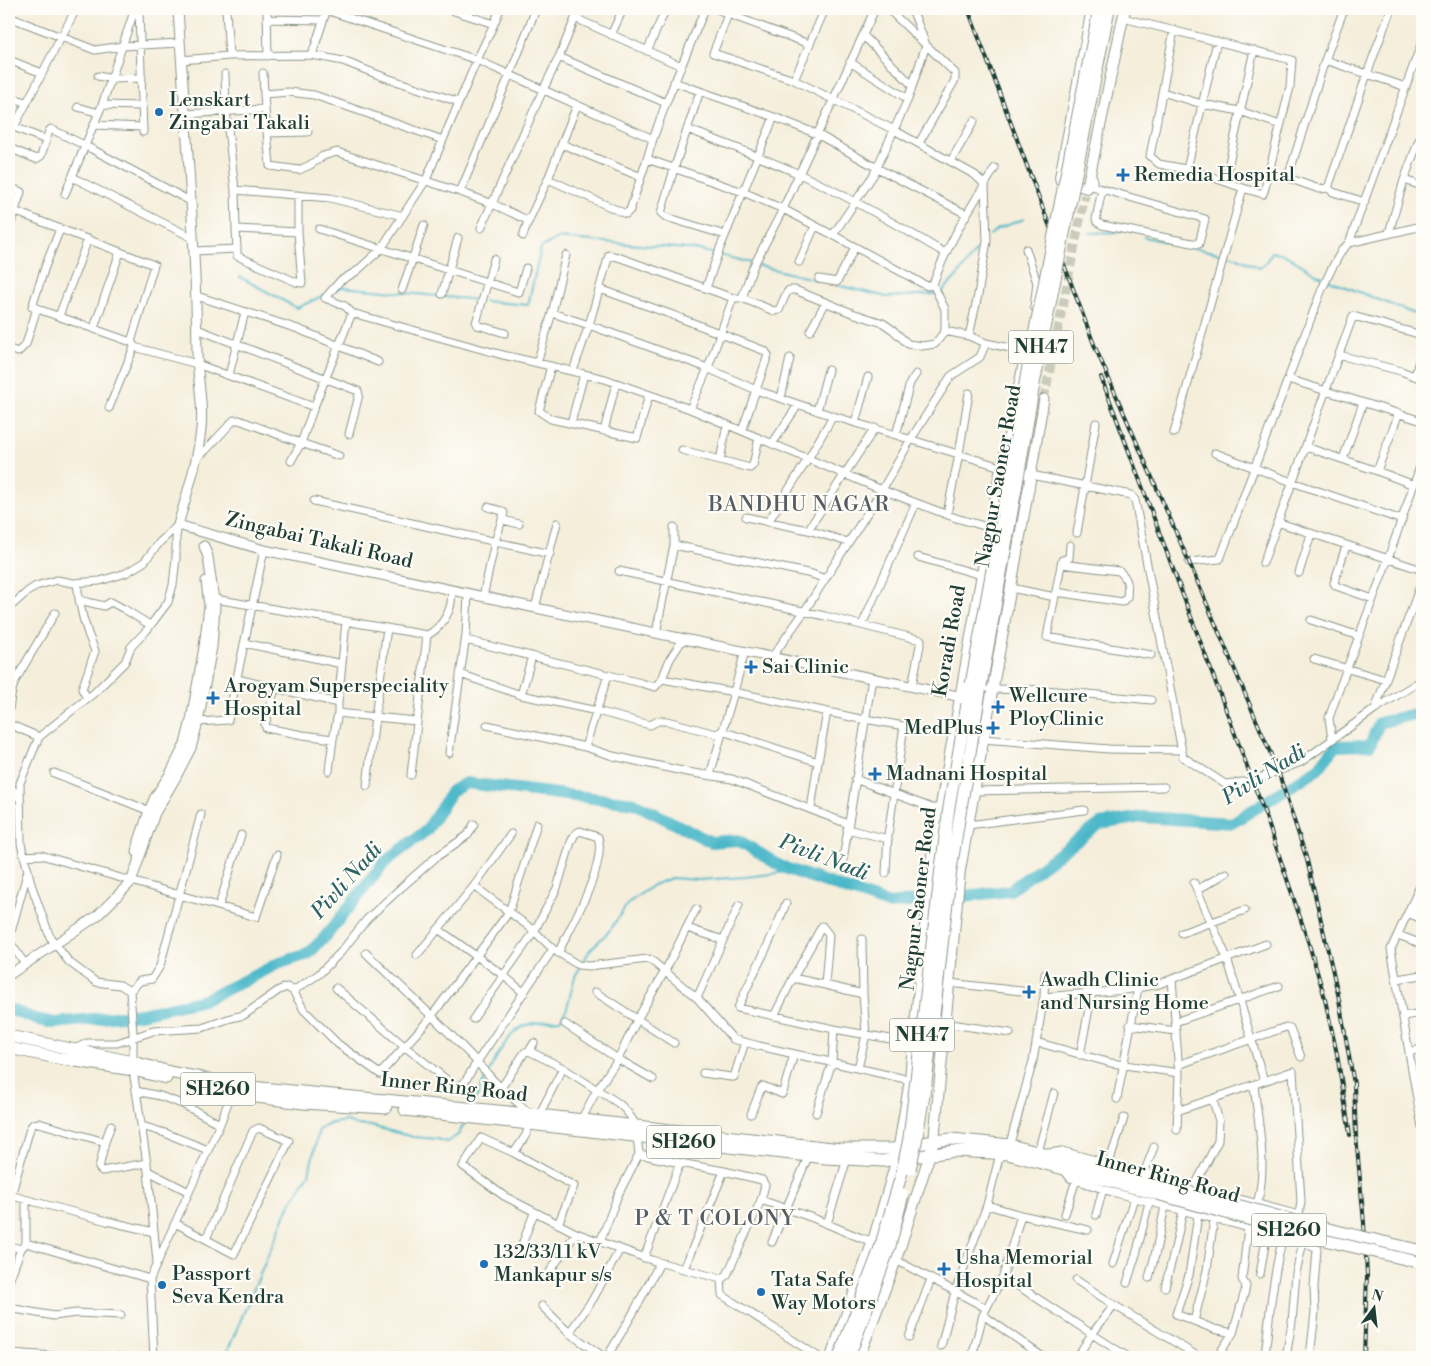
<svg xmlns="http://www.w3.org/2000/svg" width="1431" height="1366" font-family="'Libre Bodoni',serif">
	<style>
		.lines { fill: none; stroke-linecap: round; stroke-linejoin: round }
		.stream { stroke: #4cb8c9; stroke-width: 2 }
		.river { stroke: #4cb8c9; stroke-width: 12 }
		.tertiary-tunnel { stroke: #cacbba; stroke-width: 9; stroke-dasharray: 9 4.5; stroke-linecap: butt }
		.minor-casing { stroke: #8a9688; stroke-width: 9 }
		.tertiary-casing { stroke: #8a9688; stroke-width: 11 }
		.primary-casing { stroke: #8a9688; stroke-width: 12 }
		.trunk-casing { stroke: #8a9688; stroke-width: 13 }
		.minor { stroke: #fff; stroke-width: 7 }
		.tertiary { stroke: #fff; stroke-width: 9 }
		.primary { stroke: #fff; stroke-width: 10 }
		.trunk { stroke: #fff; stroke-width: 11 }
		.rail-casing { stroke: #1f3d34; stroke-width: 4 }
		.rail { stroke: #fdfcf7; stroke-width: 2; stroke-dasharray: 5.5; stroke-linecap: butt }
		.trunk-bridge-casing { stroke: #8a9688; stroke-width: 13; stroke-linecap: butt }
		.trunk-bridge { stroke: #fff; stroke-width: 11 }
		.poi-dot { fill: #1f6fb2; stroke: #fdfcf7; stroke-width: 2 }
		.labels { text-anchor: middle; dominant-baseline: central; stroke-width: 4.5; stroke-linejoin: round; paint-order: stroke }
		.shield { fill: #fdfcf7; stroke: #62766e; stroke-width: 1 }
		.shield-label { font-size: 19px; font-weight: bold; fill: #1f3d34 }
		.poi-label { font-size: 20px; fill: #1f3d34; stroke: #fdfcf7; text-anchor: start }
		.street-label { font-size: 20px; fill: #1f3d34; stroke: #fdfcf7 }
		.neighbourhood-label { font-size: 21px; letter-spacing: 1px; fill: #565e64; stroke: #fdfcf7 }
		.water-label { font-size: 21px; font-style: italic; fill: #2c6261; stroke: #fdfcf7 }
	</style>
	<rect width="100%" height="100%" fill="#fdfcf7"/>
	<filter id="ink" filterUnits="userSpaceOnUse"><feTurbulence type="fractalNoise" baseFrequency=".02" numOctaves="2"/><feDisplacementMap in="SourceGraphic" scale="10" xChannelSelector="R" yChannelSelector="G"/><feConvolveMatrix kernelMatrix="1 2 1 2 8 2 1 2 1" color-interpolation-filters="sRGB"/></filter>
	<filter id="wash" filterUnits="userSpaceOnUse"><feTurbulence type="fractalNoise" baseFrequency=".0096" numOctaves="4" result="noise"/><feDisplacementMap in="SourceGraphic" scale="20" xChannelSelector="R" yChannelSelector="G"/><feGaussianBlur stdDeviation="1.12" result="paint"/><feColorMatrix in="noise" values="0 0 0 0 0 0 0 0 0 0 0 0 0 0 0 0 0 1.4 0 .05"/><feComposite in="paint" operator="in"/></filter>
	<g filter="url(#wash)">
		<rect width="100%" height="100%" fill="#f5eedb"/>
		<g class="lines">
			<path class="stream" d="M1090,233L1120,232
				M990,235L997,229L1024,219
				M1144,237L1222,254
				M720,255L752,263
				M1227,255L1236,257L1259,268L1265,264L1272,252L1287,256L1316,274L1325,278
				M756,265L817,280
				M240,277L297,308L324,295
				M1329,280L1422,317
				M836,285L887,297L935,294
				M335,290L342,287L479,300
				M940,294L958,275L984,240
				M484,301L528,305L541,248L557,238L699,250L715,254
				M582,964L590,950L610,930L628,903L653,885L672,878L698,880L746,877L795,871
				M473,1104C482,1085 503,1036 522,1027C531,1022 549,1021 560,1020L567,1008L575,976L580,968
				M225,1357L289,1206L309,1174L319,1129L332,1123L347,1121L354,1125L371,1126L413,1137L437,1139L447,1142L458,1135L465,1122"/>
			<path class="river" d="M9,1009L35,1019L55,1023L141,1014L204,1000L260,973L277,964L308,954L325,937L385,862L427,830L452,791L466,783L634,803L711,842L738,840L782,867L889,904L1009,891L1100,824L1142,817L1232,823L1318,769L1336,746L1370,745L1379,723L1414,714L1422,721"/>
		</g>
	</g>
	<g filter="url(#ink)">
		<g class="lines">
			<path class="tertiary-tunnel" d="M1044,399L1085,195"/>
			<g class="minor-casing">
				<path id="minor" d="M135,9L102,105L72,177L193,238
					M139,9L143,132
					M226,9L229,56
					M267,9L268,56
					M717,9L728,14L809,44
					M730,9L713,53L794,80L894,130L975,175L985,185L987,241L978,295L969,336
					M912,9L926,45L955,73V80L919,143
					M326,10L477,60L653,139L647,159L743,192L783,209L833,235L874,174L908,99L926,45L888,9
					M9,17L95,50L123,46L180,43
					M575,18L681,66
					M1123,18L1292,60L1290,87L1265,188L1263,194L1243,188L1174,433
					M267,19L323,20
					M494,24L500,9
					M1174,30L1150,156L1159,164L1191,170L1243,188
					M611,35L623,9
					M863,35L912,85
					M647,51L666,9
					M312,55L343,61L384,77L459,102
					M559,57L666,103
					M9,60L42,73
					M181,60L229,56L312,55L327,9
					M1325,60L1406,87
					M850,62L908,99
					M263,73L264,94
					M225,74L226,111L235,190L236,229
					M98,76L112,79L142,78
					M794,80L825,9
					M674,82L774,117L817,134L877,168L966,214
					M700,91L674,169L661,213L666,217L725,235
					M1162,92L1202,104L1240,111L1280,125
					M9,96L27,103
					M102,105L143,106
					M78,107L99,113
					M265,109L270,166L299,170L310,165L323,156L337,152L460,192L493,204L529,221
					M185,114L265,109L264,94L289,92L314,95L443,140
					M94,125L143,127
					M9,126L14,127L76,9
					M14,127L46,140
					M687,129C724,143 761,157 797,173C848,196 897,225 945,253
					M267,133L308,132
					M653,139L666,103L705,9
					M562,144L641,177
					M9,148L36,159L41,156L49,131L51,129L84,145L190,201
					M951,161L974,121
					M995,168C971,207 949,240 933,284L945,309V331L969,336L986,343L1025,351
					M1187,169L1217,41
					M1093,177V184L1095,187L1205,219L1199,244H1197L1102,225L1097,222L1096,219L1102,189
					M548,179L626,214L630,210L647,159
					M1404,180L1422,186
					M1225,181L1254,50
					M9,187L21,192L9,229
					M1328,188L1319,189L1291,179L1289,174L1325,60L1344,9
					M235,190L330,198L403,216
					M460,192L510,74L536,9
					M65,194L72,177
					M1365,202L1333,192L1328,188L1367,74L1391,9
					M14,211L154,265L131,342L32,307L45,267L60,229
					M481,228L543,90L559,57L579,9
					M319,229L518,292H519L526,268
					M1389,233L1404,180L1419,140L1422,139
					M833,235L927,286L933,284
					M523,236L527,224L548,179L577,105
					M1349,243L1422,226
					M237,249V256L296,282L302,283L298,232V195
					M1026,249L1037,283L1034,307
					M194,251L237,249L236,229L298,232
					M494,259L476,323L477,325L505,333
					M799,262L815,226
					M819,279L837,282L855,247
					M706,288L720,248L774,117
					M600,289L670,314L765,351L768,355L742,431
					M402,290L424,225
					M442,294L458,238
					M197,296L298,329L378,362
					M742,298L753,267L783,209L875,9
					M352,313L345,306L325,298L340,281L357,271L381,249L426,180L477,60L494,24L448,9
					M552,313L589,325L609,255L618,257L733,298H742L774,311L779,310L786,294L789,290H795L852,313L883,323L893,330L908,344L922,346L935,344L945,331
					M59,316L88,239
					M94,328L120,252
					M197,329L358,391L359,395L349,434
					M810,331L826,302
					M134,347L197,364L314,407
					M9,349L18,352L26,344L37,308
					M1339,355L1401,371L1422,379
					M537,363L552,313L566,255
					M551,366L539,411L551,419L637,438L649,395
					M573,371L589,325L705,367L756,390L833,416
					M229,375L245,312
					M1415,376L1422,349
					M1288,379L1422,421
					M781,398L790,358
					M109,408L134,347L133,344
					M690,409L708,368L733,298
					M817,411L828,370
					M571,423L584,374
					M855,423L868,377
					M604,431L616,383
					M896,435L910,383L916,374
					M772,444L798,405
					M1306,447L1377,471L1414,485
					M682,450L750,468L753,465L759,438
					M1215,453L1292,482L1402,520
					M197,458L206,450L234,420H239L301,443L339,456
					M1343,459L1363,403
					M720,460L727,425
					M291,461L301,443L314,407L352,313L499,354L605,379L690,409L882,490L956,518L991,528
					M1377,471L1399,413
					M1031,475L1131,495L1135,500L1183,757L1225,784L1252,781L1301,762L1375,709L1422,680
					M314,501L550,554
					M947,514L959,454L969,393
					M746,517L808,530L848,542
					M503,520L519,524
					M768,522L808,459L833,416L1001,467L1024,355
					M1277,522L1422,570
					M808,530L875,428
					M1077,533L1096,423
					M674,545L812,574L825,579
					M1070,545L1069,558L1062,560L1047,637L1151,655
					M1346,546L1334,583L1336,586L1373,599
					M918,557L981,575
					M1189,562L1220,559L1322,289L1332,268L1342,250L1349,243L1422,42
					M1263,563L1353,316L1422,335
					M619,571L825,616L921,640L912,686
					M1299,573L1311,534
					M77,583C79,606 85,629 95,651L82,689L87,698
					M1011,588L1055,597
					M1056,592L1122,602L1127,597C1128,586 1129,579 1119,571L1061,564
					M483,597L495,542L504,513L502,511L488,507
					M215,599L427,635C437,631 447,618 450,607C452,602 451,595 452,590
					M79,600L104,606L111,602L124,609L150,625
					M9,608L27,592L36,586L57,580L73,583L100,581L126,573L144,562L160,542L178,525L176,537V558L173,585L168,602L147,630L131,647L125,662L94,693L39,737L20,783L21,844L32,887L50,937L69,962L96,982L120,985L130,991
					M535,608L557,523
					M1311,620L1359,636
					M862,625L916,503
					M656,633L674,545V527
					M466,640L641,683L655,687L662,679L734,692L865,720
					M244,643L342,664L346,621
					M772,657L804,612L882,490L911,439L951,376L980,357L986,343
					M1314,659L1386,680
					M460,674L521,695L597,711L650,725L658,721H667L716,734L722,731L818,762L811,809
					M608,675L585,747L613,756L687,772L732,779L848,824
					M237,679L338,703L342,664
					M662,679L670,659L683,639
					M275,688L265,725L266,728L303,735L333,739L338,713
					M989,689L1045,690L1151,700
					M521,695L532,656
					M338,703V713L375,717L387,628
					M9,709L12,690L15,681L55,613
					M1375,709L1422,581
					M865,719L904,726L888,835L886,873
					M198,722L228,720L264,550
					M9,724L39,737
					M487,725L585,747
					M983,739L1109,749L1181,750
					M1332,739L1329,718L1338,692L1388,559L1422,461
					M449,753L466,635L468,593
					M818,762L827,712
					M329,771L333,739
					M54,773L152,812
					M411,775L427,635
					M710,775L734,692L745,651
					M855,779L932,808H941
					M9,785L20,799
					M367,786L375,717L416,721
					M974,791L1164,787
					M968,825L1084,810
					M847,829L888,839
					M24,856L41,855L256,917L277,855
					M842,866L872,678
					M1422,882L1391,949L1422,1127
					M1194,883L1227,958L1264,1081
					M474,886L511,834
					M1197,890L1226,873
					M786,903C773,939 753,972 738,1008L834,1029L913,1043
					M219,906L241,835
					M1416,910L1422,896
					M1408,913L1422,919
					M687,928L723,940
					M438,929L503,975L524,993
					M1182,933L1245,910
					M1398,935L1422,944
					M9,939L28,870
					M862,939L863,994
					M9,941L25,964
					M366,953C403,989 442,1024 477,1062L553,949
					M417,955L474,886L532,929L553,949L578,965L589,966L648,959L651,960L697,998L733,1039L759,1046L910,1080
					M793,978L825,985
					M1397,979L1422,975
					M949,983L1021,991
					M336,988L404,1046L456,1087L464,1083L477,1062L494,1081L529,1113
					M293,991L319,974L341,952L367,919L403,886L435,858L468,835L474,824
					M595,992L674,1043
					M1044,997L1125,990L1159,984L1172,979
					M697,998L739,905
					M774,1016L793,978L822,926L829,935L825,985L863,994L866,1035L858,1068
					M1403,1016L1422,1013
					M473,1019L534,932L557,888L571,842L575,834L580,831L598,837C607,865 571,926 558,953
					M1175,1022L1279,986
					M945,1023L1010,1033
					M565,1024L618,1059L653,1079
					M1130,1025L1176,1031
					M1036,1042L1111,1063L1179,1073
					M75,1049L87,1043H117L153,1031L202,1028L231,1018L244,1015L279,990L287,987L293,991L304,1010L338,1044L380,1074L431,1017L509,912L537,824
					M529,1051L563,1068L597,1090L581,1120
					M1409,1052L1422,1049
					M1080,1055L1092,993
					M133,1062V1033L130,991L140,981L152,979L160,966L201,814
					M1178,1065L1286,1027L1290,1028L1301,1057
					M133,1070L148,1171L157,1262
					M703,1073L731,1077H734L745,1042
					M1254,1085C1258,1123 1268,1166 1257,1204
					M501,1088L525,1052L529,1051L534,1043
					M136,1091L160,1096L182,1104L220,1124
					M1117,1099L1138,988
					M816,1113L832,1062L834,1029
					M751,1114L761,1088L763,1086L782,1094L783,1092L794,1054
					M539,1115L563,1068
					M529,1124L526,1135L514,1153L481,1138L463,1166L504,1196L576,1233L651,1260L684,1269
					M142,1126L165,1133L208,1150
					M636,1126C626,1106 616,1101 597,1090L618,1059L638,1018L665,971L696,909
					M1177,1130L1179,1073L1172,979L1266,944
					M637,1136L639,1154L680,1163L724,1171L684,1269L721,1279L722,1295L819,1357
					M105,1142L99,1168L102,1171L147,1163
					M1009,1147L1033,1061L1044,997L1045,974
					M1038,1152L1054,1093
					M514,1153L574,1186L558,1224
					M1050,1153L1062,1151L1299,1215L1301,1201L1293,1071L1177,1111
					M1109,1163L1124,1118
					M1064,1170L1070,1178L1112,1192L1303,1242L1317,1249L1314,1287L1315,1312L1310,1357
					M148,1171L189,1192L175,1223
					M1144,1173L1154,1147
					M1194,1187L1218,1141L1219,1121L1213,1100
					M189,1192L220,1124L233,1089
					M9,1195L107,1221L154,1232
					M11,1196L30,1128L33,1124L39,1123L105,1142L111,1125
					M26,1200V1243
					M761,1200L813,1218L861,1238L873,1241
					M987,1205L1021,1215L1088,1230
					M1065,1214L1076,1180
					M1096,1215L1103,1189
					M1198,1215L1189,1275L1176,1314L1194,1321L1207,1270L1214,1219
					M827,1224L847,1159
					M600,1242L618,1195L639,1154
					M772,1242L808,1157
					M9,1246L21,1249
					M521,1247L534,1213
					M644,1258L680,1163
					M896,1260L986,1308
					M1113,1264L1134,1198
					M1260,1274L1267,1233
					M547,1276L576,1233
					M1003,1276L1092,1334L1114,1305L1199,1357
					M1149,1278L1156,1251L1165,1206
					M721,1279L727,1275L761,1200L765,1185L762,1180L724,1171
					M1076,1280L1114,1305
					M9,1281L21,1249L26,1243L150,1279
					M1127,1283L1137,1251L1149,1202
					M1165,1287L1175,1248L1183,1211
					M542,1306L569,1333L604,1357
					M9,1308L54,1316L76,1313L121,1315
					M983,1315L1043,1357
					M1194,1321L1214,1329L1233,1333
					M569,1333L593,1299L620,1249
					M909,1337L931,1279
					M941,1346L955,1292L987,1205L1000,1154
					M9,1353L68,1357L95,1356L119,1357
					M154,1357L150,1279L175,1223L234,1254L289,1141L259,1128L253,1131L206,1239
					M607,1357L632,1315L660,1263
					M972,1357L983,1315L1003,1276L1021,1215
					M1077,1357L1092,1334L1128,1357
					M1217,1357L1233,1333L1245,1291L1246,1286L1242,1279L1248,1228
					M1265,1357C1269,1317 1273,1276 1283,1237
					M1286,1357L1292,1322L1296,1273L1303,1242"/>
			</g>
			<g class="tertiary-casing">
				<path id="tertiary" d="M178,9C185,123 196,238 197,353C197,379 204,403 201,429C198,461 187,493 178,525L264,550L550,611L967,698
					M1031,475L1044,399
					M137,852L139,841L149,811L155,797L170,774L185,744L191,720L204,647L209,606L206,581
					M9,975L97,916L131,882L155,813L176,777L191,748L198,722L212,647L215,607L208,557L204,546"/>
			</g>
			<g class="primary-casing">
				<path id="primary" d="M1092,9L1060,177L1061,181L1087,188L1125,9
					M831,1357L873,1241L897,1159L900,1140L910,1080L913,1043L923,952L930,867L1001,467L1031,475L960,870L934,1141L896,1260L859,1357"/>
			</g>
			<g class="trunk-casing">
				<path id="trunk" d="M967,704L971,684
					M978,704L981,686
					M9,1036L133,1062L174,1073L251,1087L539,1115L841,1149H893L934,1141L952,1139L1010,1145L1160,1184
					M9,1048L57,1058L133,1070L166,1078
					M189,1083L249,1096L303,1103L386,1108
					M405,1110L826,1158L883,1161L955,1151L1008,1154L1157,1194"/>
			</g>
			<use href="#minor" class="minor"/>
			<use href="#tertiary" class="tertiary"/>
			<use href="#primary" class="primary"/>
			<use href="#trunk" class="trunk"/>
			<g class="rail-casing">
				<path id="rail" d="M968,9L1095,347L1189,562L1278,771L1307,860L1338,994L1354,1084L1356,1136L1364,1223L1367,1275L1364,1357
					M1101,377L1265,814L1308,941L1324,995L1337,1054L1350,1135"/>
			</g>
			<use href="#rail" class="rail"/>
			<g class="trunk-bridge-casing">
				<path id="trunk-bridge" d="M971,684L991,575L1000,530L1029,360L1099,9
					M981,686L1019,472L1034,384L1109,9
					M910,1169L916,1142L926,1083L951,869L978,704
					M1160,1184L1299,1222L1422,1251
					M1157,1194L1320,1239L1422,1263
					M839,1357L879,1251L902,1172L909,1138L941,868L949,807L967,704
					M849,1357L890,1246L903,1194"/>
			</g>
			<use href="#trunk-bridge" class="trunk-bridge"/>
		</g>
	</g>
	<g class="poi-dot">
		<circle cx="159" cy="112" r="5"/>
		<path d="M1120.5 167.5h5v5h5v5h-5v5h-5v-5h-5v-5h5z"/>
		<path d="M748.5 659.5h5v5h5v5h-5v5h-5v-5h-5v-5h5z"/>
		<path d="M210.5 690.5h5v5h5v5h-5v5h-5v-5h-5v-5h5z"/>
		<path d="M995.5 699.5h5v5h5v5h-5v5h-5v-5h-5v-5h5z"/>
		<path d="M990.5 720.5h5v5h5v5h-5v5h-5v-5h-5v-5h5z"/>
		<path d="M872.5 766.5h5v5h5v5h-5v5h-5v-5h-5v-5h5z"/>
		<path d="M1026.5 984.5h5v5h5v5h-5v5h-5v-5h-5v-5h5z"/>
		<circle cx="484" cy="1264" r="5"/>
		<path d="M941.5 1261.5h5v5h5v5h-5v5h-5v-5h-5v-5h5z"/>
		<circle cx="162" cy="1285" r="5"/>
		<circle cx="761" cy="1292" r="5"/>
	</g>
	<g class="labels">
		<g class="shield">
			<rect x="1008.5" y="330.5" width="65" height="33" rx="4"/>
			<rect x="889.5" y="1018.5" width="65" height="33" rx="4"/>
			<rect x="180.5" y="1072.5" width="75" height="33" rx="4"/>
			<rect x="646.5" y="1125.5" width="75" height="33" rx="4"/>
			<rect x="1251.5" y="1213.5" width="75" height="33" rx="4"/>
		</g>
		<g class="shield-label">
			<text x="1041" y="347">NH47</text>
			<text x="922" y="1035">NH47</text>
			<text x="218" y="1089">SH260</text>
			<text x="684" y="1142">SH260</text>
			<text x="1289" y="1230">SH260</text>
		</g>
		<g class="poi-label">
			<text x="169" y="100">Lenskart<tspan x="169" dy="23">Zingabai Takali</tspan></text>
			<text x="1134" y="175">Remedia Hospital</text>
			<text x="762" y="667">Sai Clinic</text>
			<text x="224" y="686">Arogyam Superspeciality<tspan x="224" dy="23">Hospital</tspan></text>
			<text x="1009" y="696">Wellcure<tspan x="1009" dy="23">PloyClinic</tspan></text>
			<text x="983" y="728" text-anchor="end">MedPlus</text>
			<text x="886" y="774">Madnani Hospital</text>
			<text x="1040" y="980">Awadh Clinic<tspan x="1040" dy="23">and Nursing Home</tspan></text>
			<text x="494" y="1252">132/33/11 kV<tspan x="494" dy="23">Mankapur s/s</tspan></text>
			<text x="955" y="1258">Usha Memorial<tspan x="955" dy="23">Hospital</tspan></text>
			<text x="172" y="1274">Passport<tspan x="172" dy="23">Seva Kendra</tspan></text>
			<text x="771" y="1280">Tata Safe<tspan x="771" dy="23">Way Motors</tspan></text>
		</g>
		<g class="street-label">
			<text transform="translate(999 476) rotate(-80)">Nagpur Saoner Road</text>
			<text transform="translate(319 541) rotate(13)">Zingabai Takali Road</text>
			<text transform="translate(950 641) rotate(-80)">Koradi Road</text>
			<text transform="translate(919 899) rotate(-83)">Nagpur Saoner Road</text>
			<text transform="translate(454 1088) rotate(6)">Inner Ring Road</text>
			<text transform="translate(1168 1178) rotate(15)">Inner Ring Road</text>
		</g>
		<g class="neighbourhood-label">
			<text x="799" y="505">BANDHU NAGAR</text>
			<text x="715" y="1219">P &amp; T COLONY</text>
		</g>
		<g class="water-label">
			<text transform="translate(1264 775) rotate(-32)">Pivli Nadi</text>
			<text transform="translate(824 858) rotate(21)">Pivli Nadi</text>
			<text transform="translate(347 881) rotate(-48)">Pivli Nadi</text>
		</g>
	</g>
	<rect width="1431" height="1366" fill="none" stroke="#fdfcf7" stroke-width="30"/>
	<g transform="translate(1374 1308) rotate(15)" stroke="#fdfcf7" stroke-width="4" paint-order="stroke">
	<path d="M0-4L9 19L0 12L-9 19Z" fill="#1f3d34"/>
	<text y="-8" font-size="14" font-weight="bold" text-anchor="middle" fill="#1f3d34">N</text>
	</g>
</svg>
